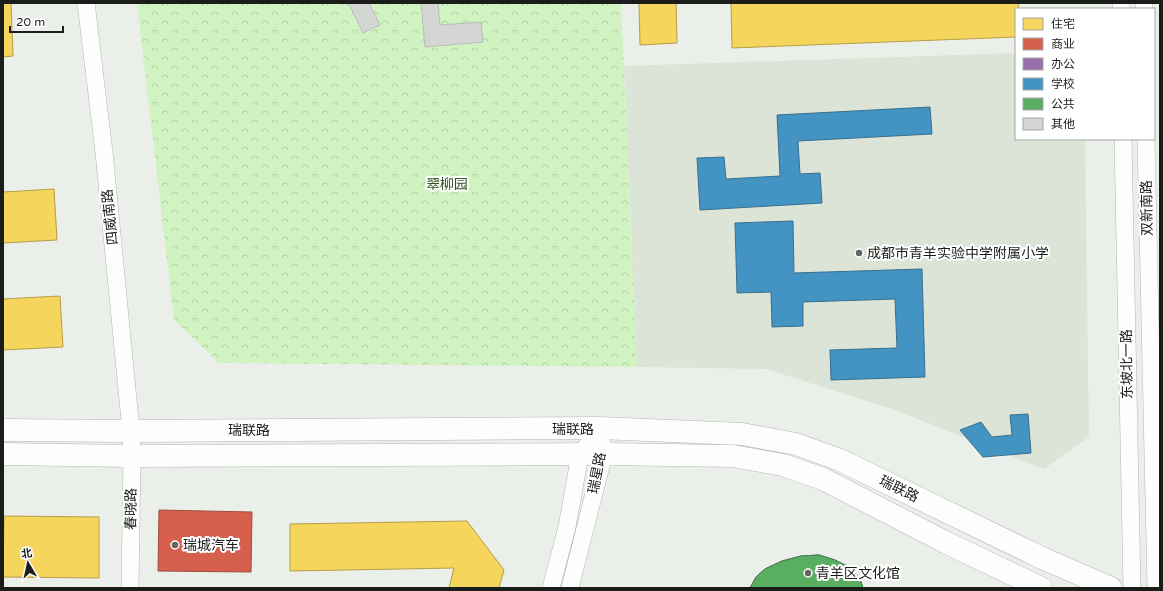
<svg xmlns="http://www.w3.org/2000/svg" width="1163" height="591" font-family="'Varela Round','Noto Sans SC',sans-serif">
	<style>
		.built { fill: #dce4d8 }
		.park { fill: url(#park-crowns) }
		.homes { fill: #f6d55c; stroke: #b49e48 }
		.shops { fill: #d6604d; stroke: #9e4c3d }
		.offices { fill: #9970ab; stroke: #73577f }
		.schools { fill: #4393c3; stroke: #377090 }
		.public { fill: #5aae61; stroke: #47824b }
		.building { fill: #d3d6d2; stroke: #b9bcb8 }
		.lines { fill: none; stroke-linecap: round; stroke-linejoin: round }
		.minor-casing { stroke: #b3b6b2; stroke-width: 18 }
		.major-casing { stroke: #b3b6b2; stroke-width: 23 }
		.minor { stroke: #fcfdfc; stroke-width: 17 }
		.major { stroke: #fcfdfc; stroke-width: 22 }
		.poi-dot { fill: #636662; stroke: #fff; stroke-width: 1.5 }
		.labels { text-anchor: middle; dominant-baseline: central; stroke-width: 4; stroke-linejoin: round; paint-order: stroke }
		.park-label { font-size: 14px; fill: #30551d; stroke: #fff }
		.street-label { font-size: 14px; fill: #1a1d19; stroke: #fff }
		.poi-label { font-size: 14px; fill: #1a1d19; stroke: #fff; text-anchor: start }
	</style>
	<defs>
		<pattern id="park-crowns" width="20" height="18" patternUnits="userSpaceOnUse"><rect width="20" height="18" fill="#d1f3c2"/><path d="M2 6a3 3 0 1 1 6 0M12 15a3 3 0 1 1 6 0" fill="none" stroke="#b3d0a6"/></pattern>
	</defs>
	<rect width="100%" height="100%" fill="#ebefea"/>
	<path class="built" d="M1016,53V139H1085L1089,437L1044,469L892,409L766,369L637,367L624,66Z"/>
	<path class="park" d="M137,3H621L637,367L219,363L174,320Z"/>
	<path class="homes" d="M3,3H11L13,56L3,57Z
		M639,3H676L677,43L640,45Z
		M731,3H1018L1019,9H1016V37L732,48Z
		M54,189L57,240L3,243V192Z
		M60,296L63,347L3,350V299Z
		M4,516L99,517V578L3,577Z
		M467,521L504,570L499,588H449L454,568L290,571V524Z"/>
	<path class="shops" d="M159,510L252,512L251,572L158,571Z"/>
	<path class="offices" d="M819,555L835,560L849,567L860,579L863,588H750L756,577L765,569L782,561L801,556Z"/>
	<path class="schools" d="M930,107L932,134L798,141L800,174L820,173L822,203L700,210L697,158L724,157L726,179L780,176L777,115Z
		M793,221L794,273L922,269L925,377L831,380L830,350L897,348L895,299L803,302V326L772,327L771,292L737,293L735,223Z
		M1028,414L1031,453L983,457L960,430L981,422L992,437L1012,435L1010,415Z"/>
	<path class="public" d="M819,555L835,560L849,567L860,579L863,588H750L756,577L765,569L782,561L801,556Z"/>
	<path class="building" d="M351,3H369L380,25L363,33L349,4Z
		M421,3H438L440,25L481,22L483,42L425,47Z"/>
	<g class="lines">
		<g class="minor-casing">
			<path id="minor" d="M86,3L104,152L131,431L132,456L130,588
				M1121,3V9
				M1144,3V9
				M1123,139L1132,588
				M1146,139L1156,588
				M551,588L567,527L580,455L600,428
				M570,588L604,454L602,443"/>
		</g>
		<g class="major-casing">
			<path id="major" d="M3,430L131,431L600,428L742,434L796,444L840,460L1042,558L1111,588
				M3,454L132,456L604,454L733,456L783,465L823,479L947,543L1041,588"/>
		</g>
		<use href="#minor" class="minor"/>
		<use href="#major" class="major"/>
	</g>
	<g class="poi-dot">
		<circle cx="859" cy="253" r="4"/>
		<circle cx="175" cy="545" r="4"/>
		<circle cx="808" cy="573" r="4"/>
	</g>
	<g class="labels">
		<g class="park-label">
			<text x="447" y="184">翠柳园</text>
		</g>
		<g class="street-label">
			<text transform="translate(1147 208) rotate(-91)">双新南路</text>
			<text transform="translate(110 217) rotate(-96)">四威南路</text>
			<text transform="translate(1127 364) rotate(-91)">东坡北一路</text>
			<text x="573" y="429">瑞联路</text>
			<text x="249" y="430">瑞联路</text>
			<text transform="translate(597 473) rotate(-79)">瑞星路</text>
			<text transform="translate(899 489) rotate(26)">瑞联路</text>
			<text transform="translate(131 509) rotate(-89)">春晓路</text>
		</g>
		<g class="poi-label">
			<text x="867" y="253">成都市青羊实验中学附属小学</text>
			<text x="183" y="545">瑞城汽车</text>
			<text x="816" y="573">青羊区文化馆</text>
		</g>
	</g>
	<rect width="1163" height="591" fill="none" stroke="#1a1d19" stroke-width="8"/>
	<rect x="1015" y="8" width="140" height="132" fill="#ffffff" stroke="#a3a5a3"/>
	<rect x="1023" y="18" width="20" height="12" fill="#f6d55c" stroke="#a3a5a3"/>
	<text x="1051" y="28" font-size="12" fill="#1a1d19">住宅</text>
	<rect x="1023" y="38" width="20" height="12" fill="#d6604d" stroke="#a3a5a3"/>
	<text x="1051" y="48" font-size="12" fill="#1a1d19">商业</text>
	<rect x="1023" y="58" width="20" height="12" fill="#9970ab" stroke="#a3a5a3"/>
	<text x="1051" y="68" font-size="12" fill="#1a1d19">办公</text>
	<rect x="1023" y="78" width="20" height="12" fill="#4393c3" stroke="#a3a5a3"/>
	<text x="1051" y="88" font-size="12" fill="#1a1d19">学校</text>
	<rect x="1023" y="98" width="20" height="12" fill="#5aae61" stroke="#a3a5a3"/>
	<text x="1051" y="108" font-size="12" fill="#1a1d19">公共</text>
	<rect x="1023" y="118" width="20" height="12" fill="#d3d6d2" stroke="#a3a5a3"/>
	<text x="1051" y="128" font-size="12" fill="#1a1d19">其他</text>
	<g transform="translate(28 563) rotate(351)" stroke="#ffffff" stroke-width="3" paint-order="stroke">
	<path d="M0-3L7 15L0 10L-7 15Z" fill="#1a1d19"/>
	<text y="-6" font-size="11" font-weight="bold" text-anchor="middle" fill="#1a1d19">北</text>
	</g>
	<path d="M10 26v6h53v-6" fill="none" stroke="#1a1d19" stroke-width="2"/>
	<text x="16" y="26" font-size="12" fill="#1a1d19" stroke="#ffffff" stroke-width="3" paint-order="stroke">20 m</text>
</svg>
